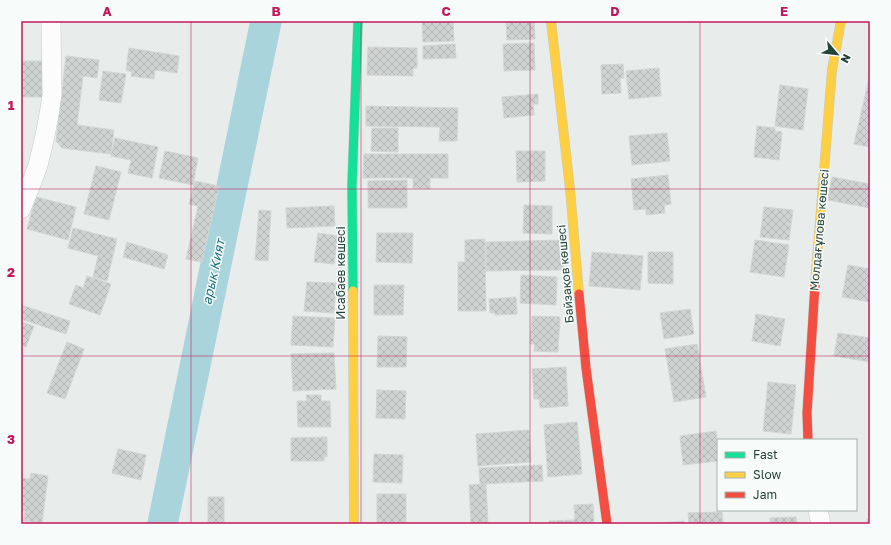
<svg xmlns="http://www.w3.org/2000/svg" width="891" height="545" font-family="'Golos Text',sans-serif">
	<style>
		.water { fill: #a9d4db }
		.building { fill: url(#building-cross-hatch); stroke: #d1d6d4 }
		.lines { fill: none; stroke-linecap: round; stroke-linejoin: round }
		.street-casing { stroke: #c5cac8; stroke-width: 20 }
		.fast-casing { stroke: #c3cbc8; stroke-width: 10 }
		.slow-casing { stroke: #c3cbc8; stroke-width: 10 }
		.jam-casing { stroke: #c3cbc8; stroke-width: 10 }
		.street { stroke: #fcfcfc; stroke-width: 19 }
		.fast { stroke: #16e098; stroke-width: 9 }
		.slow { stroke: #ffcf43; stroke-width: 9 }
		.jam { stroke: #f24e42; stroke-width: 9 }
		.grid { fill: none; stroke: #c2185b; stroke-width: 1; stroke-opacity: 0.55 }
		.labels { text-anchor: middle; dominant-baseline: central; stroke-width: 3; stroke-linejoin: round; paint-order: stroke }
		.street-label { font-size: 12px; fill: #24423a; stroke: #f7fbf9 }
		.water-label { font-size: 13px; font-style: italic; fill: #1c6f80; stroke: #f7fbf9 }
		.neatline { fill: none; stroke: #c2185b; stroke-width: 1.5 }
		.grid-label { font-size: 13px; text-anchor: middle; font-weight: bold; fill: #c2185b }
	</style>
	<defs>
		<pattern id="building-cross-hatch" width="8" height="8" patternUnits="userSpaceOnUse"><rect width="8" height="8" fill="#cfd4d2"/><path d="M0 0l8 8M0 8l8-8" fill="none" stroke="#b2b7b5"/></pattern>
	</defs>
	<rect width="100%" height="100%" fill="#e8edeb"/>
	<path class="water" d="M250,21H282L178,524H147Z"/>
	<path class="building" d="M422,21H453L454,41L423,42Z
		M506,21H534L535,39L507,40Z
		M534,43L535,70L504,71L503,44Z
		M455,44L456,58L423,59V46Z
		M368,47L417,48V68H413V76L367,75Z
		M129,48L179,56L177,73L155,70L154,79L131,76L132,72L126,70Z
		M66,56L99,60L97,78L83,76L77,125L114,130L111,154L62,148L56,141Z
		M21,61H43V97H21Z
		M623,64L624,78H620L621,93L602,94L601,65Z
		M659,68L661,96L629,99L626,71Z
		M103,71L126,74L121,103L99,100Z
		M870,74V147L854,144Z
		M780,85L808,89L803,130L775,126Z
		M538,94V104H533L534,115L504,118L502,97Z
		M366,106L458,108L457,141H439L440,127L366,126Z
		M757,126L775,128V131L782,132L779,160L754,157Z
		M372,128H398V152L371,151Z
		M667,133L670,161L632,165L629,136Z
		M115,138L158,147L152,178L128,173L131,160L111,156Z
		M165,151L198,158L193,185L159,178Z
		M516,151H545V181L517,182Z
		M364,154H448V178H430V189L413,188V178H363Z
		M96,166L121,172L109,220L84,214Z
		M668,175L671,204L664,205L665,213L646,215V209L634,210L631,179Z
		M832,177L870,184V208L828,200Z
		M407,180V208H368V181Z
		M195,181L219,186L202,262L186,259L198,206L189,204Z
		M36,197L76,207L68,240L27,229Z
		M524,205L552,206V234L523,233Z
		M334,206L335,226L287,228L286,208Z
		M764,207L793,210L789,240L760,237Z
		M259,210L271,211L268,261L255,260Z
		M73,228L117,239L107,281L93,277L98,256L68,248Z
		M318,233L338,236L334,264L314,262Z
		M377,233H413L412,263L376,262Z
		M485,239L486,311H458V262H465V240Z
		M563,240V270L486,271V242Z
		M755,240L789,245L784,277L750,272Z
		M127,242L168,255L164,269L123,257Z
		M592,252L643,256L640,290L589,286Z
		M648,252H673V284L648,283Z
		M848,265L870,269V302L842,297Z
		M521,275L557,277L556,305L520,303Z
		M87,276L111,284L100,315L69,304L76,285L83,288Z
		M307,282L336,283L334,313L304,311Z
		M374,285H404L403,315H374Z
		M516,297L517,314L495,315V313H490L489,299Z
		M21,305L70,321L66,334L21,319Z
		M690,309L694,334L664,339L660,313Z
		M756,314L785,319L780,346L752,341Z
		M293,316L335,318L333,347L291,345Z
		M532,316L560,317L558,352L534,351L535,344H530Z
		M21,322L34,326L26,347L21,345Z
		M838,333L870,338V362L834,356Z
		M378,336L407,337L406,367H377Z
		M67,342L84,349L65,399L47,393Z
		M697,344L706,397L674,402L665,349Z
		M334,353L336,389L293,391L291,354Z
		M566,367L568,406L540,408L539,399H534L532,369Z
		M768,382L796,385L791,434L763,431Z
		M377,390L406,391L405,419L376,418Z
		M306,395H321V401H330L331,427H298L297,401H307Z
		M577,422L582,474L548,477L544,425Z
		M529,430L531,462L478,466L476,434Z
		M716,431L718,461L683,465L680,436Z
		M327,437V457H324V461H291V438Z
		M118,449L146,455L141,480L112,473Z
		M374,454L403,455L402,483L373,482Z
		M542,465L543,481L480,484L479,468Z
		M31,473L48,476L42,523L24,521L25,511H21V478L30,479Z
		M486,484L488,524H471L469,485Z
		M377,494H406V524H377Z
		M208,497H224V524H208Z
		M593,504L594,524H549V521L575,520L574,505Z
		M722,512L723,524H689L688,513Z
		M796,517L797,524H770V518Z
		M867,519H870V524H867Z
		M684,521V524H649Z"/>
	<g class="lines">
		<g class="street-casing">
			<path id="street" d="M21,209C27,194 33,180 38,165C44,142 49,118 52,95L51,21
				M818,510L821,524"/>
		</g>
		<g class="fast-casing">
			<path id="fast" d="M353,291L352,185L358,21"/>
		</g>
		<g class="slow-casing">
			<path id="slow" d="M551,21L570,189L579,294
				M815,285L832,70L841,21
				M353,291L354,524"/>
		</g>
		<g class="jam-casing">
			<path id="jam" d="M579,294L586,368L607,524
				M808,440L807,413L815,285"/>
		</g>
		<use href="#street" class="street"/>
		<use href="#fast" class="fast"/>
		<use href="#slow" class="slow"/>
		<use href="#jam" class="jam"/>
	</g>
	<path class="grid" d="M191,21V524M361,21V524M530,21V524M700,21V524M21,189H870M21,356H870"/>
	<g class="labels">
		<g class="street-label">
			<text transform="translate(819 230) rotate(-85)">Молдағұлова көшесі</text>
			<text transform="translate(340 273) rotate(-90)">Исабаев көшесі</text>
			<text transform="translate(565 274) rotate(-95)">Байзақов көшесі</text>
		</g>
		<g class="water-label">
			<text transform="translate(213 272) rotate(-78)">арык Кият</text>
		</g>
	</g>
	<rect width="891" height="545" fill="none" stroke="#f7fbf9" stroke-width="44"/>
	<rect x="717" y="439" width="140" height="72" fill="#f7fbf9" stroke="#a3b1ad"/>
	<rect x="725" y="452" width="20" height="6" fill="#16e098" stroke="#a3b1ad"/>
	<text x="753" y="459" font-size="12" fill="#24423a">Fast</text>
	<rect x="725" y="472" width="20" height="6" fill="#ffcf43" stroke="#a3b1ad"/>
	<text x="753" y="479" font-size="12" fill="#24423a">Slow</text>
	<rect x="725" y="492" width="20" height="6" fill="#f24e42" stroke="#a3b1ad"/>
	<text x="753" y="499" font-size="12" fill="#24423a">Jam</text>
	<g transform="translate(837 54) rotate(118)" stroke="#f7fbf9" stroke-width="3" paint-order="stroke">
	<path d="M0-3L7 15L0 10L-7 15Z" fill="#24423a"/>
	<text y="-6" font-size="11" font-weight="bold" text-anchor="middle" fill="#24423a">N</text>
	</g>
	<rect x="22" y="22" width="847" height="501" class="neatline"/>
	<g class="grid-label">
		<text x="107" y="16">A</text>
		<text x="276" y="16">B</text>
		<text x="446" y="16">C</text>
		<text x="615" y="16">D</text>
		<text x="784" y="16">E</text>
		<text x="11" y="110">1</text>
		<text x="11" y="277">2</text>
		<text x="11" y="444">3</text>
	</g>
</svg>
